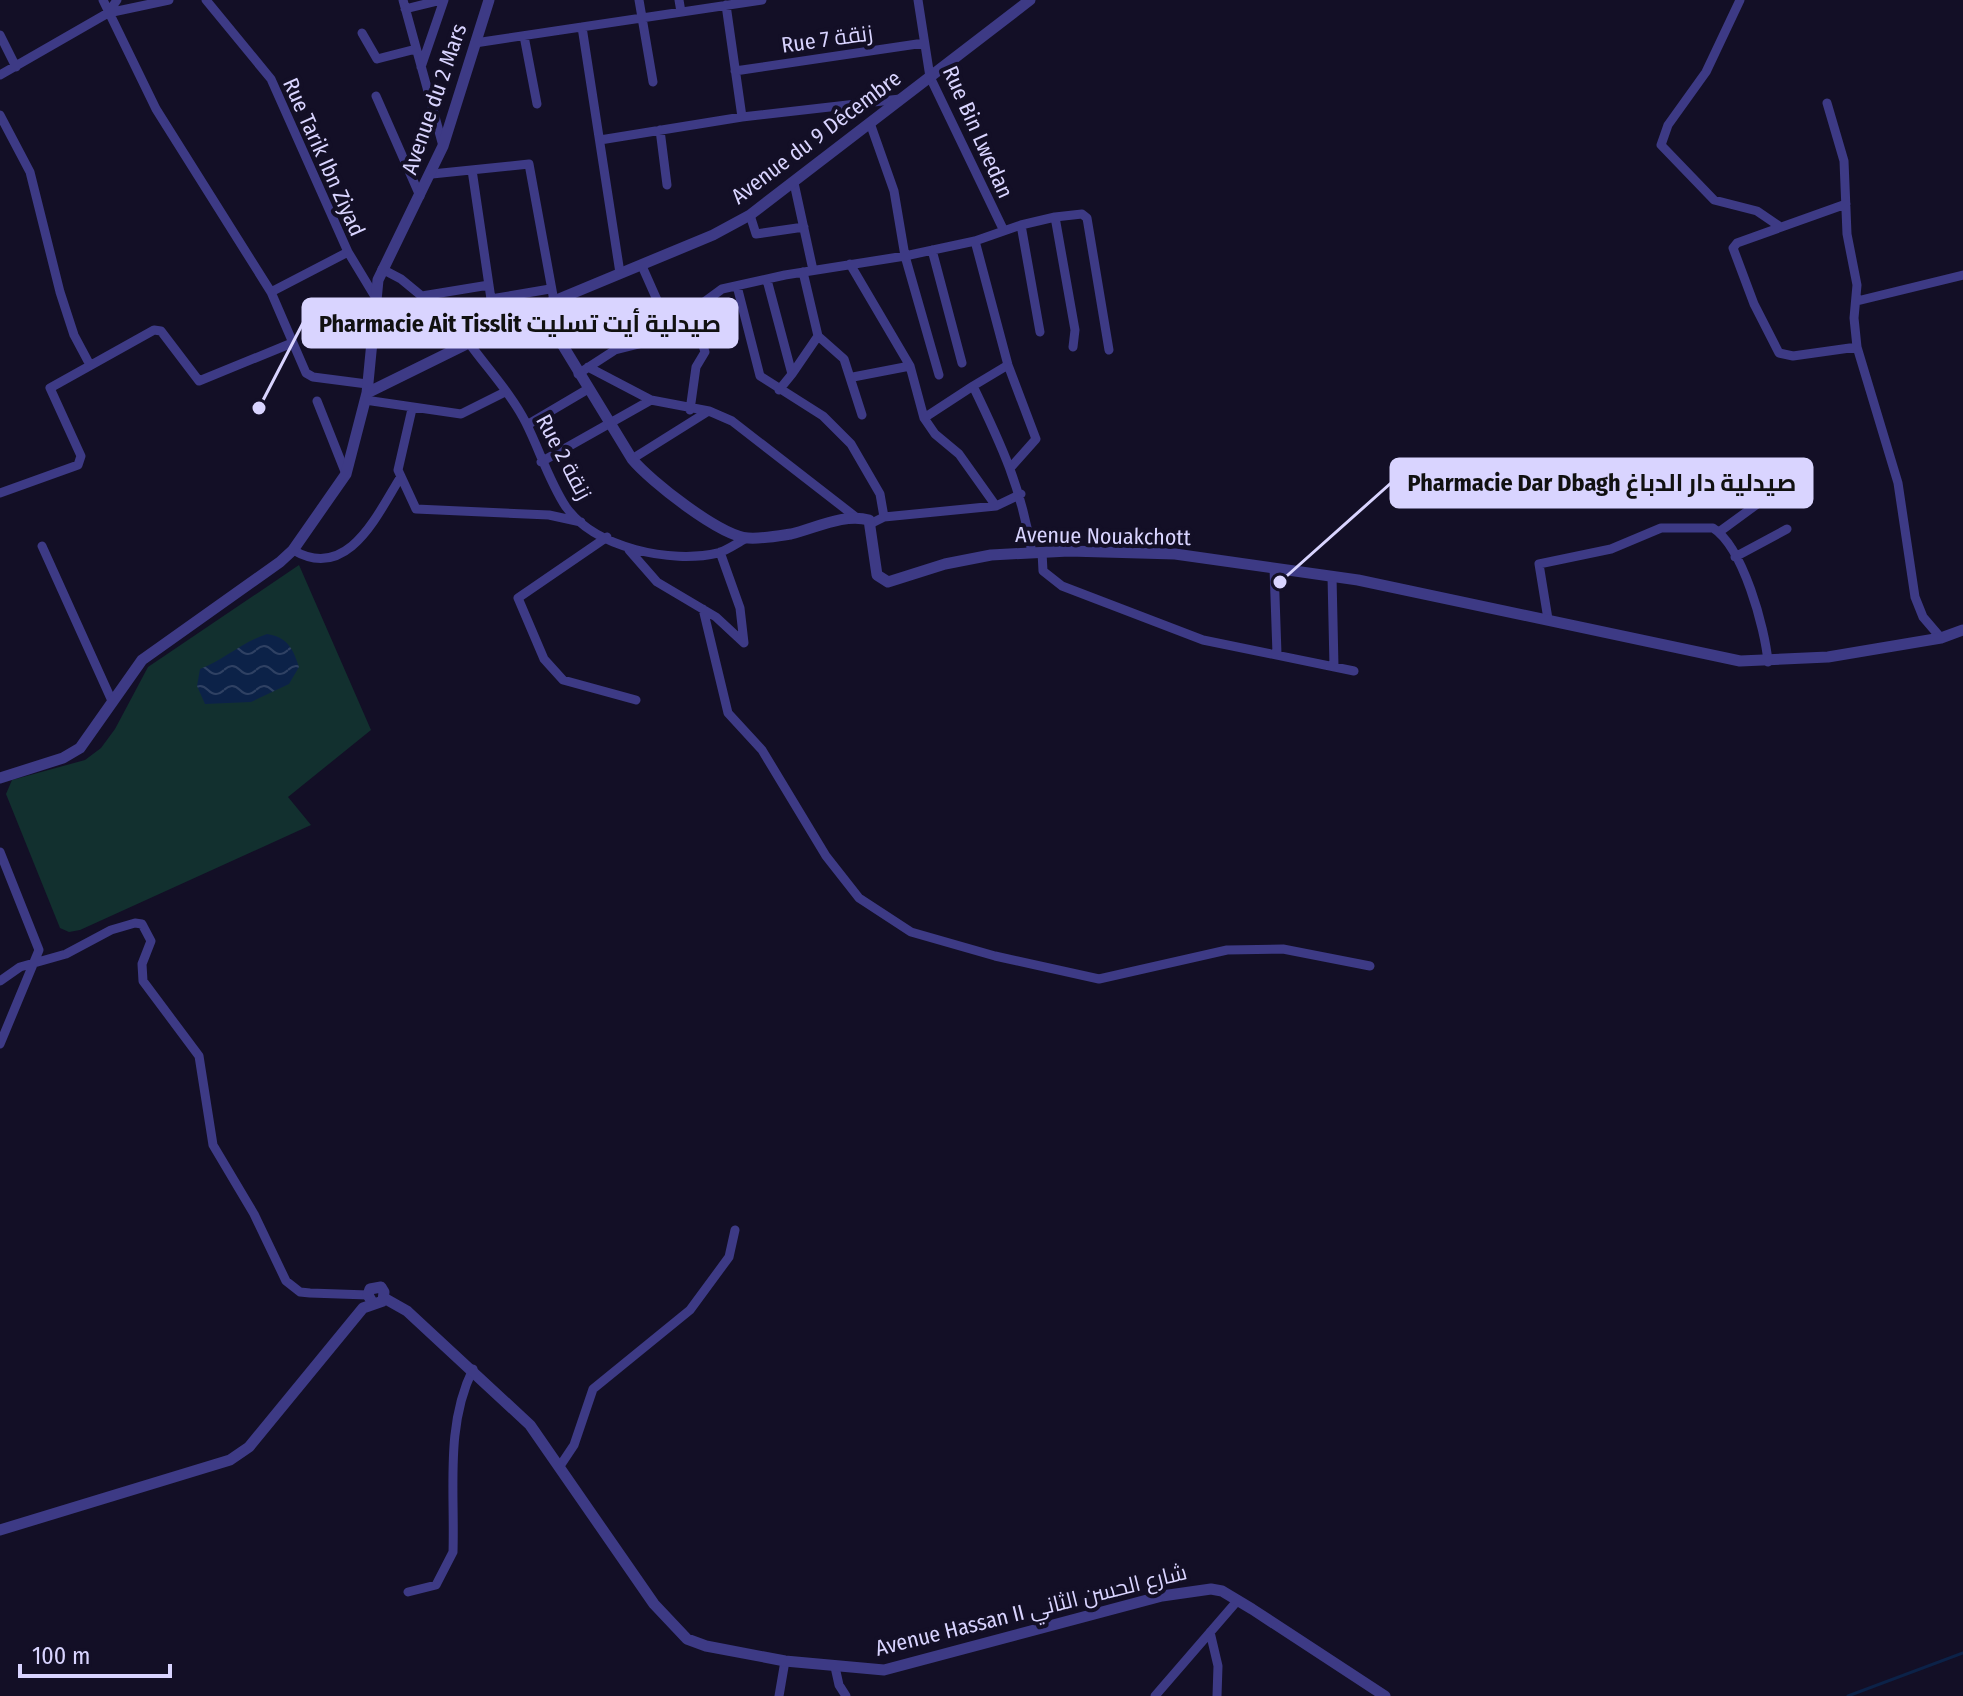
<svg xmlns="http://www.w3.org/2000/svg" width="1963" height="1696" font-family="'Fira Sans Condensed',Cairo,sans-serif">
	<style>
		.park { fill: #12302f }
		.water { fill: url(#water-waves) }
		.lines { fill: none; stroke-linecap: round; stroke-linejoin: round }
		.stream { stroke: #0c2248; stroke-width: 3 }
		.minor { stroke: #3d3a85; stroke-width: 9 }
		.tertiary { stroke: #3d3a85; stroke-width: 11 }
		.labels { text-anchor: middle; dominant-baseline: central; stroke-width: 8; stroke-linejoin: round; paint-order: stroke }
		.street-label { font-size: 22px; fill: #d9d4ff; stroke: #130f26 }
		.leader { fill: none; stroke: #d9d4ff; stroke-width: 3 }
		.callout-dot { fill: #d9d4ff; stroke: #130f26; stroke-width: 3 }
		.callout { fill: #d9d4ff; stroke: #d9d4ff; stroke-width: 3 }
		.callout-label { font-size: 24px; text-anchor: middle; font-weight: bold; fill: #111 }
	</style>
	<defs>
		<pattern id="water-waves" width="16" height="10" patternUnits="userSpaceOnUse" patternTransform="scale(2)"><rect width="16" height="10" fill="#0c2248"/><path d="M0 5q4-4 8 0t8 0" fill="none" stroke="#2f4163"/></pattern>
	</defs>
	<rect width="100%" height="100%" fill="#130f26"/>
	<path class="park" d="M299,565L371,730L288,797L311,825L80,930L69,932L60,928L6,794L12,780L85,760L101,748L115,729L148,667Z"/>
	<path class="water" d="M267,634C287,637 293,648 299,667L289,684L251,702L205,704L197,686L200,669C224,660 242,642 267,634Z"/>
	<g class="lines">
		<path class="stream" d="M1848,1696L1963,1653"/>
		<path class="minor" d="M103,0L156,109L271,292L306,373L313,377L367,384
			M206,0L271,79L348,252L374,295
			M403,0L443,146
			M639,0L653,82
			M679,0L681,12
			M918,0L930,77L1004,231
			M1740,0L1706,72L1668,125L1661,145L1714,200L1757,211L1779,226
			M726,5L742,117
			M405,9L442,0
			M108,13L169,0
			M582,27L620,273
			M362,33L377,59L416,49
			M0,35L16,67
			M524,36L537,104
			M475,43L762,0
			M421,67L444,0
			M735,71L924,43
			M0,75L108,13L117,0
			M376,96L420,196
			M1827,103L1844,161L1847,234L1857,285L1854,318L1857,347L1898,483L1915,597L1923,617L1941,638
			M0,115L30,172L60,292L74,335L90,365
			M870,123L894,191L905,256L939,375
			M660,130L667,185
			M600,140L742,117L900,99
			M472,170L491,299L500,328
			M432,174L529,164L554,301
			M794,183L813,270
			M1846,204L1737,243L1733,248L1754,304L1779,353L1793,356L1857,347
			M750,215L756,234L804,227
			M1055,217L1082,214L1087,218L1109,350
			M1021,225L1055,217L1075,330L1073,347
			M975,241L1008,365L1036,439L1012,466
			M932,250L962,363
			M850,264L910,366L924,418L935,434L959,454L996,506L884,517
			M642,266L669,327
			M382,269L401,279L475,340
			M803,272L818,336L844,359L862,415
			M767,280L792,374L779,390
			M737,286L760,376L823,416L851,444L880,494L884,517L872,523
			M271,292L348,252
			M422,296L489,285
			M491,299L550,289
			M1857,301L1963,275
			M469,343C488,369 512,395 526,423C540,451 549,481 566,507C595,548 671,564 718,553C728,550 737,543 745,539
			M588,367L651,400L709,411L732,421L857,518
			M578,374L615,350L651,341L722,289L785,275L905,256L975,241L1021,225L1040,332
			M792,374L818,336
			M853,377L910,366
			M973,386L1008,365
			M365,400L461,414L505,392
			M317,401L346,474
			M412,409L398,470L416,509L549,515L581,522
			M690,410L696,367L705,352L692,310
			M924,418L973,386C1002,446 1021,487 1032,553
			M527,425L588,389
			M632,459L707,412
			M541,462L651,400
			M0,493L78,465L81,456L50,388L154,330L161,331L199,381L292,343
			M996,506L1021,494
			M1719,532L1771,494
			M607,537L518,598L544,659L563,680L636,700
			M42,546L112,701
			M293,550C347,582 376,517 400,478
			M629,550L657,582L716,617L744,643L740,608L720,552
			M1042,552L1043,571L1062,586L1203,640L1354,671
			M1735,557L1787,529
			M1274,568L1277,654
			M1332,576L1334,667
			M703,609L728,713L762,750L826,856L859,898L911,932L995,956L1099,979L1227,950L1283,949L1370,966
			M1548,619L1539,564L1611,549L1661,528H1713C1743,547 1765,628 1768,662
			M0,852L39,950L0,1044
			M0,981L20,967L66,954L111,930L135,923L142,924L151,941L142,964L143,981L199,1056L213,1145L254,1214L286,1281L300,1292L310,1293L368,1295
			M560,1466L574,1445L593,1389L690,1310L729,1257L735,1230
			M408,1592L436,1585L453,1552C455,1489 445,1426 473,1369
			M1210,1632L1218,1666L1217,1696
			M835,1667L839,1685L846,1696
			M779,1696L785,1661
			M1155,1696L1238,1600"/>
		<path class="tertiary" d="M540,308L632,459C650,481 720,536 748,538C762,539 778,536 791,534C816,528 844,513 869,520L877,575L888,582L945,564L991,555L1069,551L1175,554L1358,580L1740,661L1828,657L1941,638L1963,630
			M367,393L554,301L713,235L750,215L1030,0
			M0,778L63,758L80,748L142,660L280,562L293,550L346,474L367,393L378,280L443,146L489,0
			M384,1298L407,1311L530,1425L654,1604L687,1639L706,1646L785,1661L884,1670L1162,1596L1211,1589L1222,1591L1252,1609L1385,1696
			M0,1530L230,1460L249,1447L363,1308L383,1301L384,1292L381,1287L370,1289L368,1295L372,1302"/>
	</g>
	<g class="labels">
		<g class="street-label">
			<text transform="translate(827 39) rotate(-8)">Rue 7 زنقة</text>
			<text transform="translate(434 99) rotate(-71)">Avenue du 2 Mars</text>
			<text transform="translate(978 132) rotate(66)">Rue Bin Lwedan</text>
			<text transform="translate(816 137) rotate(-37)">Avenue du 9 Décembre</text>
			<text transform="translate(324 157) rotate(66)">Rue Tarik Ibn Ziyad</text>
			<text transform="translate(564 457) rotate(62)">Rue 2 زنقة</text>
			<text transform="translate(1103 536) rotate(1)">Avenue Nouakchott</text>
			<text transform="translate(1031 1610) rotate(-14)">Avenue Hassan II شارع الحسن الثاني</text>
		</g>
	</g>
	<path class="leader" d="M259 408L303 323M1280 582L1391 483"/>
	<g class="callout-dot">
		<circle cx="259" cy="408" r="8"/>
		<circle cx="1280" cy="582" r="8"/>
	</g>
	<g class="callout">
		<rect x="303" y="299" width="434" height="48" rx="8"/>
		<rect x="1391" y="459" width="421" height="48" rx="8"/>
	</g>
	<g class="callout-label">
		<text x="520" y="332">Pharmacie Ait Tisslit صيدلية أيت تسليت</text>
		<text x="1602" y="491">Pharmacie Dar Dbagh صيدلية دار الدباغ</text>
	</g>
	<path d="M20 1664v12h150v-12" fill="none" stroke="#d9d4ff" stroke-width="4"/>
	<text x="32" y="1664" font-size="24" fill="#d9d4ff" stroke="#130f26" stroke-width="6" paint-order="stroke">100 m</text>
</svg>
